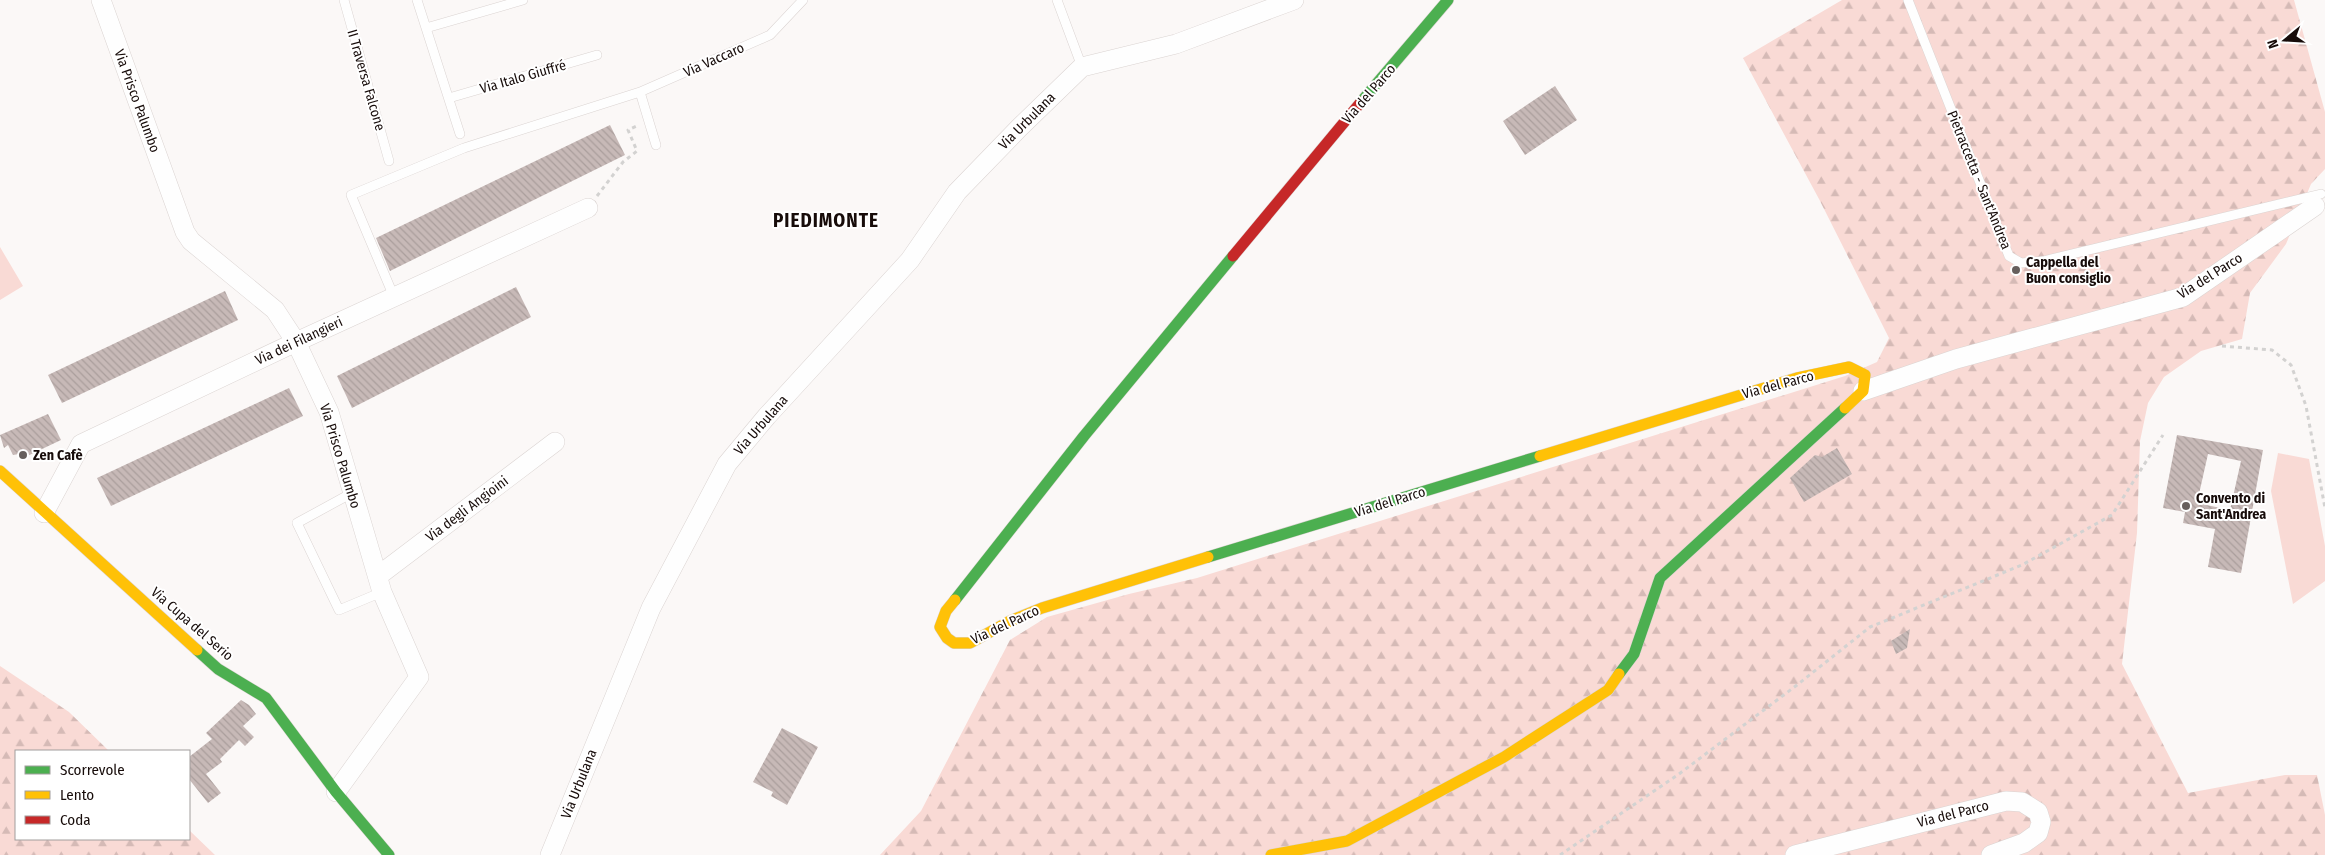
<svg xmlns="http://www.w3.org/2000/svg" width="2325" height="855" font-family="'Fira Sans Condensed',sans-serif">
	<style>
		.grass { fill: #f9dad5 }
		.forest { fill: url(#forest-firs) }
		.building { fill: url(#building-back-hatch); fill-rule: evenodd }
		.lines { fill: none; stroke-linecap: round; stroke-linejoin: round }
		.lane-casing { stroke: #dbd4d2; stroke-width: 10 }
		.street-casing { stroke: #dbd4d2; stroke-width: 20 }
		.fast-casing { stroke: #dbd4d2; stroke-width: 12 }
		.slow-casing { stroke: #dbd4d2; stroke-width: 12 }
		.jam-casing { stroke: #dbd4d2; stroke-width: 12 }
		.path { stroke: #d3d2d1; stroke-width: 3; stroke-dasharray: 4 4; stroke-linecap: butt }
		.lane { stroke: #fefefe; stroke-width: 9 }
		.street { stroke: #fefefe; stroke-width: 19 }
		.fast { stroke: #4caf50; stroke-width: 11 }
		.slow { stroke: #ffc107; stroke-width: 11 }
		.jam { stroke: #c62828; stroke-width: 11 }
		.poi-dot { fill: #675f5d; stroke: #fff; stroke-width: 2 }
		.labels { text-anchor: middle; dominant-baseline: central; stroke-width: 4; stroke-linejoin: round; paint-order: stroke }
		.street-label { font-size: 14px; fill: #170c0a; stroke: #fff }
		.poi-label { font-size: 14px; font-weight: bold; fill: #170c0a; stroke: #fff; text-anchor: start }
		.district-label { font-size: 19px; font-weight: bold; letter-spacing: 1px; fill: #170c0a; stroke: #fff }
	</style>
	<defs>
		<pattern id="forest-firs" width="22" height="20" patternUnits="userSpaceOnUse" patternTransform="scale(1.25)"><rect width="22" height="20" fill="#f9dad5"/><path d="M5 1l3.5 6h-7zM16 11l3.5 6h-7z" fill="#d5bab6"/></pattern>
		<pattern id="building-back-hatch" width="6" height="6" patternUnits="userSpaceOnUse" patternTransform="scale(1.25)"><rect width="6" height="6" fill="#c7b9b7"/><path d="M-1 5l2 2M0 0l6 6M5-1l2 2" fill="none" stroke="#aa9e9c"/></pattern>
	</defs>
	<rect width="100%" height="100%" fill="#fbf8f7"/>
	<path class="grass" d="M0,247L23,286L0,300Z
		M2278,453L2309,459L2325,546V581L2293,604L2271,491Z"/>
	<path class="forest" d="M1842,0H2294L2325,112V169L2311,184L2286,244L2250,293L2242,339L2201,351L2164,377L2148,403L2140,441L2137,533L2122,664L2188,793L2285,775H2317L2325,815V855H880L921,811L1010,640L1047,617L1129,594L1197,578L1845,376L1877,362L1889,338L1819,199L1743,58Z
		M0,666L69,712L109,751H16V839H189V830L215,855H0Z"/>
	<path class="building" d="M1555,86L1577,120L1525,155L1503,121Z
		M610,125L625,155L390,271L376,238Z
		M516,287L531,317L352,408L337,376Z
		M225,291L238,320L62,403L48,375Z
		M289,388L303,416L111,506L97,478Z
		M48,414L61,440L21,459L19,454L13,455L8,445L4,448L0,435Z
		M2177,435L2263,450L2241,573L2208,567L2215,529L2183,523L2185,512L2163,508ZM2208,454L2241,461L2230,510L2197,503Z
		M1837,448L1852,474L1804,502L1790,478L1815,455L1822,457Z
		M1910,629L1907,648L1896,654L1891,641Z
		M241,700L249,705L256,714L243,726L254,737L245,746L239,740L220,759L222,762L206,774L221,793L208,803L189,779V757L212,739L206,733Z
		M782,728L818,747L787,805L771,796L773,792L753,782Z"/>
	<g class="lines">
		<g class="lane-casing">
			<path id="lane" d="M344,0L389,161
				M417,0L460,134
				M1057,0L1082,67
				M1908,0L2009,256L2021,263L2043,261L2321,194
				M426,28L523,0
				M449,98L597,55
				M656,145L640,92L770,35L803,0
				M394,297L351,195L464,148L640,92
				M352,493L297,523L339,610L382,592"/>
		</g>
		<g class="street-casing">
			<path id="street" d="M101,0L185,232L191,241L275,310L296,342L329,412L382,592L419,677L336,792
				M1863,391L1956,359L2183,297L2315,206
				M44,513L81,444L296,342L588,208
				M378,576L555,442
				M550,855L651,608L727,464L767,416L910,260L957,192L1019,128L1082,67L1176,44L1294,0
				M1795,855L2006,801L2022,802L2038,812L2041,822L2038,833L2024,843L1991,855"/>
		</g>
		<g class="fast-casing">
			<path id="fast" d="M1361,102L1448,0
				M1208,557L1540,456
				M955,600L1084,436L1233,256
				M197,650L218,669L266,698L336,792L389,855
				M1619,674L1634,654L1660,578L1845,408"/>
		</g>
		<g class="slow-casing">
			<path id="slow" d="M1540,456L1797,378L1849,367L1865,375L1863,391L1845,408
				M0,471L197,650
				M955,600L946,611L940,627L947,638L954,643H970L1010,621L1042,608L1208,557
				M1271,855L1347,841L1504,757L1608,690L1619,674"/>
		</g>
		<g class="jam-casing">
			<path id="jam" d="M1233,256L1361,102"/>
		</g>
		<path class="path" d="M597,196L623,162L637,151L628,130L639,125
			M2222,346L2272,350L2291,365L2306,406L2325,508
			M1560,855L1679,774L1797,685L1870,627L2022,565L2112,515L2163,435"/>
		<use href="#lane" class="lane"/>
		<use href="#street" class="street"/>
		<use href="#fast" class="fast"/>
		<use href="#slow" class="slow"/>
		<use href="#jam" class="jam"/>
	</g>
	<g class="poi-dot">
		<circle cx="2016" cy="270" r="5"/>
		<circle cx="23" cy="455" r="5"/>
		<circle cx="2186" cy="506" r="5"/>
	</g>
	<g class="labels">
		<g class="street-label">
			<text transform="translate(714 60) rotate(-24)">Via Vaccaro</text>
			<text transform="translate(523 77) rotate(-16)">Via Italo Giuffré</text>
			<text transform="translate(366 80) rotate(74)">II Traversa Falcone</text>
			<text transform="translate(1369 94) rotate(-49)">Via del Parco</text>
			<text transform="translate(137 101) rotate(70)">Via Prisco Palumbo</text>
			<text transform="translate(1027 121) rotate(-45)">Via Urbulana</text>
			<text transform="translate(1979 180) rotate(68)">Pietraccetta - Sant'Andrea</text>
			<text transform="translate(2210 276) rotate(-32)">Via del Parco</text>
			<text transform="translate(299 341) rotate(-25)">Via dei Filangieri</text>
			<text transform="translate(1778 385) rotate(-15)">Via del Parco</text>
			<text transform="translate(761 425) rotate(-49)">Via Urbulana</text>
			<text transform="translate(340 456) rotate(73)">Via Prisco Palumbo</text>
			<text transform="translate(1390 502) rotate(-17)">Via del Parco</text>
			<text transform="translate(467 509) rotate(-37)">Via degli Angioini</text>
			<text transform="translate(192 624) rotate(41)">Via Cupa del Serio</text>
			<text transform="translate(1005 625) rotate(-25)">Via del Parco</text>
			<text transform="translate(579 784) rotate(-68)">Via Urbulana</text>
			<text transform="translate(1953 814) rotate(-14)">Via del Parco</text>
		</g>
		<g class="poi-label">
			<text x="2026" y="262">Cappella del<tspan x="2026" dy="16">Buon consiglio</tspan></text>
			<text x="33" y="455">Zen Cafè</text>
			<text x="2196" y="498">Convento di<tspan x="2196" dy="16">Sant'Andrea</tspan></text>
		</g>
		<g class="district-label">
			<text x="826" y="220">PIEDIMONTE</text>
		</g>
	</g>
	<rect x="15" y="750" width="175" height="90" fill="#ffffff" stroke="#a29e9d"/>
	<rect x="25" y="766" width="25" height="8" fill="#4caf50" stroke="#a29e9d"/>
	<text x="60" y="775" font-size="15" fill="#170c0a">Scorrevole</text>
	<rect x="25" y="791" width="25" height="8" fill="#ffc107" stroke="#a29e9d"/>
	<text x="60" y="800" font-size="15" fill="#170c0a">Lento</text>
	<rect x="25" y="816" width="25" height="8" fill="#c62828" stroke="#a29e9d"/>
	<text x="60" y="825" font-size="15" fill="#170c0a">Coda</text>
	<g transform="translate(2285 40) rotate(252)" stroke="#ffffff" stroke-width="4" paint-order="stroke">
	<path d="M0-4L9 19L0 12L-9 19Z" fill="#170c0a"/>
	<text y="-8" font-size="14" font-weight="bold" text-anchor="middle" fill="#170c0a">N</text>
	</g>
</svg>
